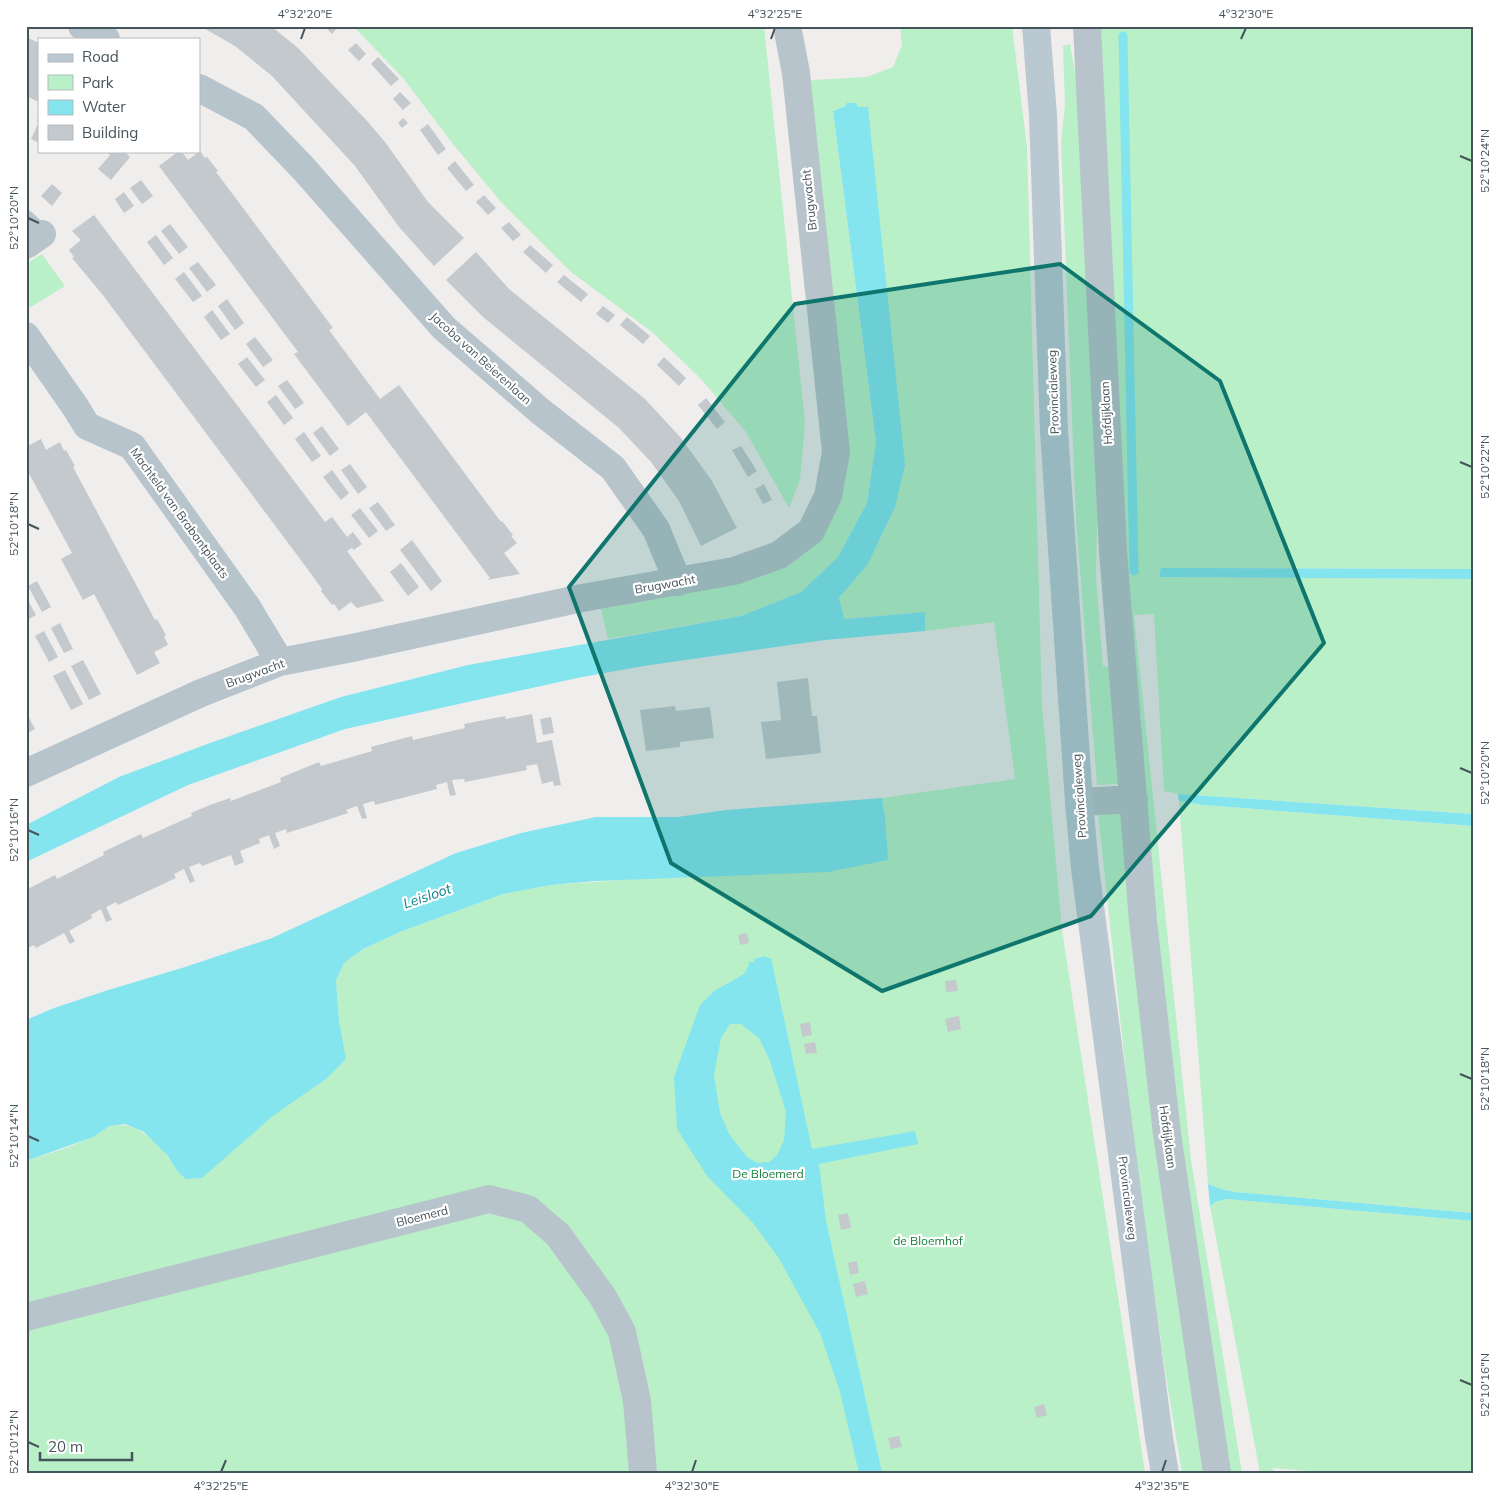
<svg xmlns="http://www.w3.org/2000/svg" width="1499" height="1499" font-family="Mulish,sans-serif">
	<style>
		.green { fill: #b9f0c8 }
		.water { fill: #84e5ef; fill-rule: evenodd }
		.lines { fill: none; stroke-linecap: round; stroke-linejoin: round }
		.stream { stroke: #84e5ef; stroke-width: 9 }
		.building { fill: #c4c9cd }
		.lane { stroke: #b8c4cb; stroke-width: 18 }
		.street { stroke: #b8c4cb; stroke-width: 28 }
		.secondary { stroke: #bac8d2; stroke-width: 28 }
		.marked { fill: #0f766e; fill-opacity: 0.2; stroke: #0f766e; stroke-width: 4; stroke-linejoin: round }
		.ticks { fill: none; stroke: #45535b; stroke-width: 2 }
		.labels { text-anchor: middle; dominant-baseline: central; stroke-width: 4.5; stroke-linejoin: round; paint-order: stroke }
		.street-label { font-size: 12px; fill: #45535b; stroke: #fff }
		.park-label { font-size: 12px; fill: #137f3c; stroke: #fff }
		.water-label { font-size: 14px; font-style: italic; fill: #09818d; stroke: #fff }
		.neatline { fill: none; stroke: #45535b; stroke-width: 2 }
		.ticks-label { font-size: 12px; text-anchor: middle; fill: #45535b }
	</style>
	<rect width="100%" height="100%" fill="#f0eded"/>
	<path class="green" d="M353,26H764L805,423L800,480L789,508L746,432L701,379L652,332L571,272L502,203L453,144L403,78Z
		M900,26H1012L1027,147L1042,705L1062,930L1145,1473H26V1161C48,1154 71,1147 92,1137C99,1134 105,1128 112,1126C142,1120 164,1150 178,1172C235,1137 298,1106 346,1059L339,1020L336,980L344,963L363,949L400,932L503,894L551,885L637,879L885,817L882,798L1015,779L994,622L925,631V612L843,619L839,598L868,564L895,507L858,107L846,103V106L833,111L876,442L867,503L838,557L801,592L741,616L608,639L601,609L731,584L769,571L839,472L795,81L867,77L893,67L902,45Z
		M1096,26H1473V569L1161,568L1160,577L1473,579V814L1178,794L1164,791L1154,614L1134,615L1191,1160L1242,1473H1229L1167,1047L1135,720Z
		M1070,44L1081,104L1097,517L1096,579L1103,666L1109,667L1119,784L1097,785L1076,520L1061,142L1065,105L1063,46Z
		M42,254L65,286L26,310V264Z
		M1179,801L1203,805L1473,826V1213L1236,1192L1221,1189L1208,1184Z
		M1122,809L1207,1473H1182L1166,1377L1136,1166L1098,813Z
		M1226,1199L1473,1221V1473H1334L1272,1468L1275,1473H1260L1210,1206L1215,1202Z"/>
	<path class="water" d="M846,103H856L858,107H868L905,465L895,507L868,564L839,598L844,619L925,612V631L825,640L644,666L582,677L345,729L188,785L26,862V825L119,777L210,743L341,697L468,665L741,616L801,592L838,557L867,503L876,442L833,111L846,106Z
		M1161,568L1473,569V579L1159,577Z
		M1178,794L1473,814V826L1203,805L1179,801Z
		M882,798L885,817L888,860L828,872L596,881L551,885L503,894L400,932L363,949L344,963L336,980L339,1020L346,1059L326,1079L273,1116L202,1178L186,1179L178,1172L167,1155L144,1132L125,1124L110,1126L93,1137L26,1161V1020L54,1008L105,991L185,967L272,938L456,853L521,833L596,817H677L726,810Z
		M766,956L767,958H771L812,1149L915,1131L918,1144L819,1164L826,1221L882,1473H859L840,1392L820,1333L778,1257L753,1223L707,1176L677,1129L674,1077L700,1005L714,991L744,974L748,967L749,962H755L753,959ZM730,1024H741L759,1038L770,1061L786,1112L784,1140L777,1155L769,1162L757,1163L747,1157L729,1134L720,1113L714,1075L721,1038Z
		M1208,1184L1221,1189L1236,1192L1473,1213V1221L1226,1199L1215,1202L1210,1206Z"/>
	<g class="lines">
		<path class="stream" d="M1123,36L1134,571"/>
	</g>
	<path class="building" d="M200,26H271L298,48L368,122L385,142L428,202L464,238L434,266L399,227L355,166L272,76L235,46Z
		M324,26H339L332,34Z
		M26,37L39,43V102L26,96Z
		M356,43L366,54L359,61L348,50Z
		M378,57L399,79L391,86L371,64Z
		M400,92L411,103L403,110L393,99Z
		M39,117V143L31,139L39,122L37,121Z
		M403,118L408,123L402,128L398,123Z
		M428,124L446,149L438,155L420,130Z
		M105,151H124L130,157L111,180L98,169L110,155Z
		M179,151H181L188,160L200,151L205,158L207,157L218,171L216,172L333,328L329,330L380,399L399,385L501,522L502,521L513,535L511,536L517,543L504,553L520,574L487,580L490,578L366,412L348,426L294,354L298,352L159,166Z
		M455,161L474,185L466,191L447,168Z
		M141,180L153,196L142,204L130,188Z
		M52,184L62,193L52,206L41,196Z
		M124,192L134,206L124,213L115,199Z
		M484,195L496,208L488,215L476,202Z
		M94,215L325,522L332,517L347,537L353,532L362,544L354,550L352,548L347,551L384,601L357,608L351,602L339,611L334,604L332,605L321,591L322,589L306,567L102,294L72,258L74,257L69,250L81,240L72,231Z
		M509,222L521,235L513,241L501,228Z
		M170,224L188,247L179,254L161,231Z
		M156,235L173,258L164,265L147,242Z
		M530,245L553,265L546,273L523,252Z
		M476,252L509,289L645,399L681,438L712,481L737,528L701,546L679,501L651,462L619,428L483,317L446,280Z
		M198,262L216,285L207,292L189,268Z
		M184,272L202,296L193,302L175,279Z
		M564,275L588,294L581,302L557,282Z
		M227,299L244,323L235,330L218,306Z
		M603,306L615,315L608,323L596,314Z
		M212,310L230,334L221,340L204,317Z
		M627,317L650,336L643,344L620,325Z
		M255,337L273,360L263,367L246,344Z
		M247,357L265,380L256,387L238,364Z
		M664,357L686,378L679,386L657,365Z
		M287,380L304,403L295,409L278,386Z
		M276,395L293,418L284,425L267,402Z
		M706,398L725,422L717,429L698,405Z
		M322,426L339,449L330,456L313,433Z
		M304,432L321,456L312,462L295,439Z
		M41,439L46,450L60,442L64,451L66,450L75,466L73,467L155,620L157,619L166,635L164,636L168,645L154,652L160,663L137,675L94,594L83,600L61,559L72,553L26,468V447Z
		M741,446L757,471L748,477L732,450Z
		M350,464L367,487L358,494L341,470Z
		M332,470L349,493L341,500L323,477Z
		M764,484L772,500L763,504L755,489Z
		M378,502L395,525L386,531L369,508Z
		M360,508L378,531L369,538L351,515Z
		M412,540L442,581L431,591L400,550Z
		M401,563L419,587L408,596L390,572Z
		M37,581L51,607L42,612L28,586Z
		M26,597L36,615L27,620L26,619Z
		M60,623L73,649L64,653L51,628Z
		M44,631L58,657L49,662L35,636Z
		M83,660L101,694L89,700L71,666Z
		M65,670L83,704L71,710L53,676Z
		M808,678L812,716H817L821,753L766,759L761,722L781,720L777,682Z
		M675,706L676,711L710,707L714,738L680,742V747L646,751L640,710Z
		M26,712L35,729L26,734Z
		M532,714L537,743L552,740L561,785L554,786L553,781L542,784L537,764L526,766L527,770L465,782L464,779L452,780L456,795L450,796L447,782L436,785L437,789L375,805L374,801L363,804L367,818L362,819L357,806L346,810L348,813L318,823L287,833L286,829L275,833L280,846L274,849L269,835L259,839L260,843L240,851L244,862L235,866L231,855L202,866L200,863L189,867L195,881L190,883L184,869L174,874L176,878L118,905L116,902L106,907L112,920L106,922L101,909L91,915L92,918L69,931L75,941L70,944L64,933L36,948L34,945L26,949V890L55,875L57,879L104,855L103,852L141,834L143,838L192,816L191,813L210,805L230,798L231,801L281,782L280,778L319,762L321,766L372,751L371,747L412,736L413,740L465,728L464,724L505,716L506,719Z
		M551,717L554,733L543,735L540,719Z
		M747,933L749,943L740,945L738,935Z
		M956,980L958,991L946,992L945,981Z
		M959,1016L961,1029L948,1032L945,1019Z
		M810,1022L812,1035L802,1037L800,1024Z
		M815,1042L817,1053L806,1054L804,1044Z
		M848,1213L851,1228L841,1230L838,1215Z
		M857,1261L859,1273L850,1275L848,1263Z
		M865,1281L868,1294L856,1297L853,1284Z
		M1044,1404L1047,1415L1037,1418L1034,1407Z
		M899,1436L902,1447L891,1449L888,1438Z"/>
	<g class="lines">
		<path class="lane" d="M26,219L42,234"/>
		<path class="street" d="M82,26L106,39
			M1087,26L1113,552L1143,921L1167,1134L1217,1473
			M199,88L254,117L303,168L444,328L540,411L613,468L656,529L678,582
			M26,245L42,234
			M26,336L76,408L87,426L132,446L247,607L280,662
			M26,773L201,693L280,662L352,648L582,598L734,571L779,555L811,531L828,496L836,452L796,73L787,26
			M1079,802L1134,799
			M26,1317L489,1199L528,1209L558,1235L603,1297L622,1332L637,1401L643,1473"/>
		<path class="secondary" d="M1036,26L1043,115L1054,431L1079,802L1085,868L1159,1438L1165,1473"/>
	</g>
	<path class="marked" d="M1060,264L1220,381L1324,643L1091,916L882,991L671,863L569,587L795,304Z"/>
	<path class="ticks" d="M301,39L305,28M771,39L775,28M1241,39L1246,28M1460,156L1472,161M28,218L39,223M1460,462L1472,467M28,524L39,529M1460,768L1472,773M28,830L39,835M1460,1074L1472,1079M28,1136L39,1141M1460,1380L1472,1385M28,1442L39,1447M221,1472L226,1460M692,1472L696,1460M1162,1472L1166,1460"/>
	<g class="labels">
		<g class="street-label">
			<text transform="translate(809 200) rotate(-96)">Brugwacht</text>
			<text transform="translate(481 358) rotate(42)">Jacoba van Beierenlaan</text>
			<text transform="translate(1053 392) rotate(-92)">Provincialeweg</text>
			<text transform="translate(1106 413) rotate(-93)">Hofdijklaan</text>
			<text transform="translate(180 513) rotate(54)">Machteld van Brabantplaats</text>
			<text transform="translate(665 584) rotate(-10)">Brugwacht</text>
			<text transform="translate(255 673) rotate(-20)">Brugwacht</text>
			<text transform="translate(1079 796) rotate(-94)">Provincialeweg</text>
			<text transform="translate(1168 1137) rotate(82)">Hofdijklaan</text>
			<text transform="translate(1128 1198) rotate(83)">Provincialeweg</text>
			<text transform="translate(422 1216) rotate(-14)">Bloemerd</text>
		</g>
		<g class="park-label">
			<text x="768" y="1173">De Bloemerd</text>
			<text x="928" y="1240">de Bloemhof</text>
		</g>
		<g class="water-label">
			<text transform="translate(427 896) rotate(-19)">Leisloot</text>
		</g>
	</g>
	<rect width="1499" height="1499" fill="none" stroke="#ffffff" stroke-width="55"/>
	<rect x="38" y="38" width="162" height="115" fill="#ffffff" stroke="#b5babd"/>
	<rect x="48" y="54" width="25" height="8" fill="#bac8d2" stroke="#b5babd"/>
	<text x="82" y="62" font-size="15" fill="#45535b">Road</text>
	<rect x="48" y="75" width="25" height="15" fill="#b9f0c8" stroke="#b5babd"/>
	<text x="82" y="88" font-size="15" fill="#45535b">Park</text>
	<rect x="48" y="100" width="25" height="15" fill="#84e5ef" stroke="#b5babd"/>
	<text x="82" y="112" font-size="15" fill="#45535b">Water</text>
	<rect x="48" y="125" width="25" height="15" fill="#c4c9cd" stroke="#b5babd"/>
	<text x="82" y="138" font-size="15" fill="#45535b">Building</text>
	<path d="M40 1452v8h92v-8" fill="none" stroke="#45535b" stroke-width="2.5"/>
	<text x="48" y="1452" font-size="15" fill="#45535b" stroke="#ffffff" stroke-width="4" paint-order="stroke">20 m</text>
	<rect x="28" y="28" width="1444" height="1444" class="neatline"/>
	<g class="ticks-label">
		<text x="305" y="18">4°32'20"E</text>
		<text x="775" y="18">4°32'25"E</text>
		<text x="1246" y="18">4°32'30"E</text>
		<text transform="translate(1485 161) rotate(-90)" y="4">52°10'24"N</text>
		<text transform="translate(14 218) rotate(-90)" y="4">52°10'20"N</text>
		<text transform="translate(1485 467) rotate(-90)" y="4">52°10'22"N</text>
		<text transform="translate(14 524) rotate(-90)" y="4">52°10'18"N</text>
		<text transform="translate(1485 773) rotate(-90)" y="4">52°10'20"N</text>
		<text transform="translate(14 830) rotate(-90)" y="4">52°10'16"N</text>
		<text transform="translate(1485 1079) rotate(-90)" y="4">52°10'18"N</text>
		<text transform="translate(14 1136) rotate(-90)" y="4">52°10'14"N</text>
		<text transform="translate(1485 1385) rotate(-90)" y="4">52°10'16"N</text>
		<text transform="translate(14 1442) rotate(-90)" y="4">52°10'12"N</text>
		<text x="221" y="1490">4°32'25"E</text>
		<text x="692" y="1490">4°32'30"E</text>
		<text x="1162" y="1490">4°32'35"E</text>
	</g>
</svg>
